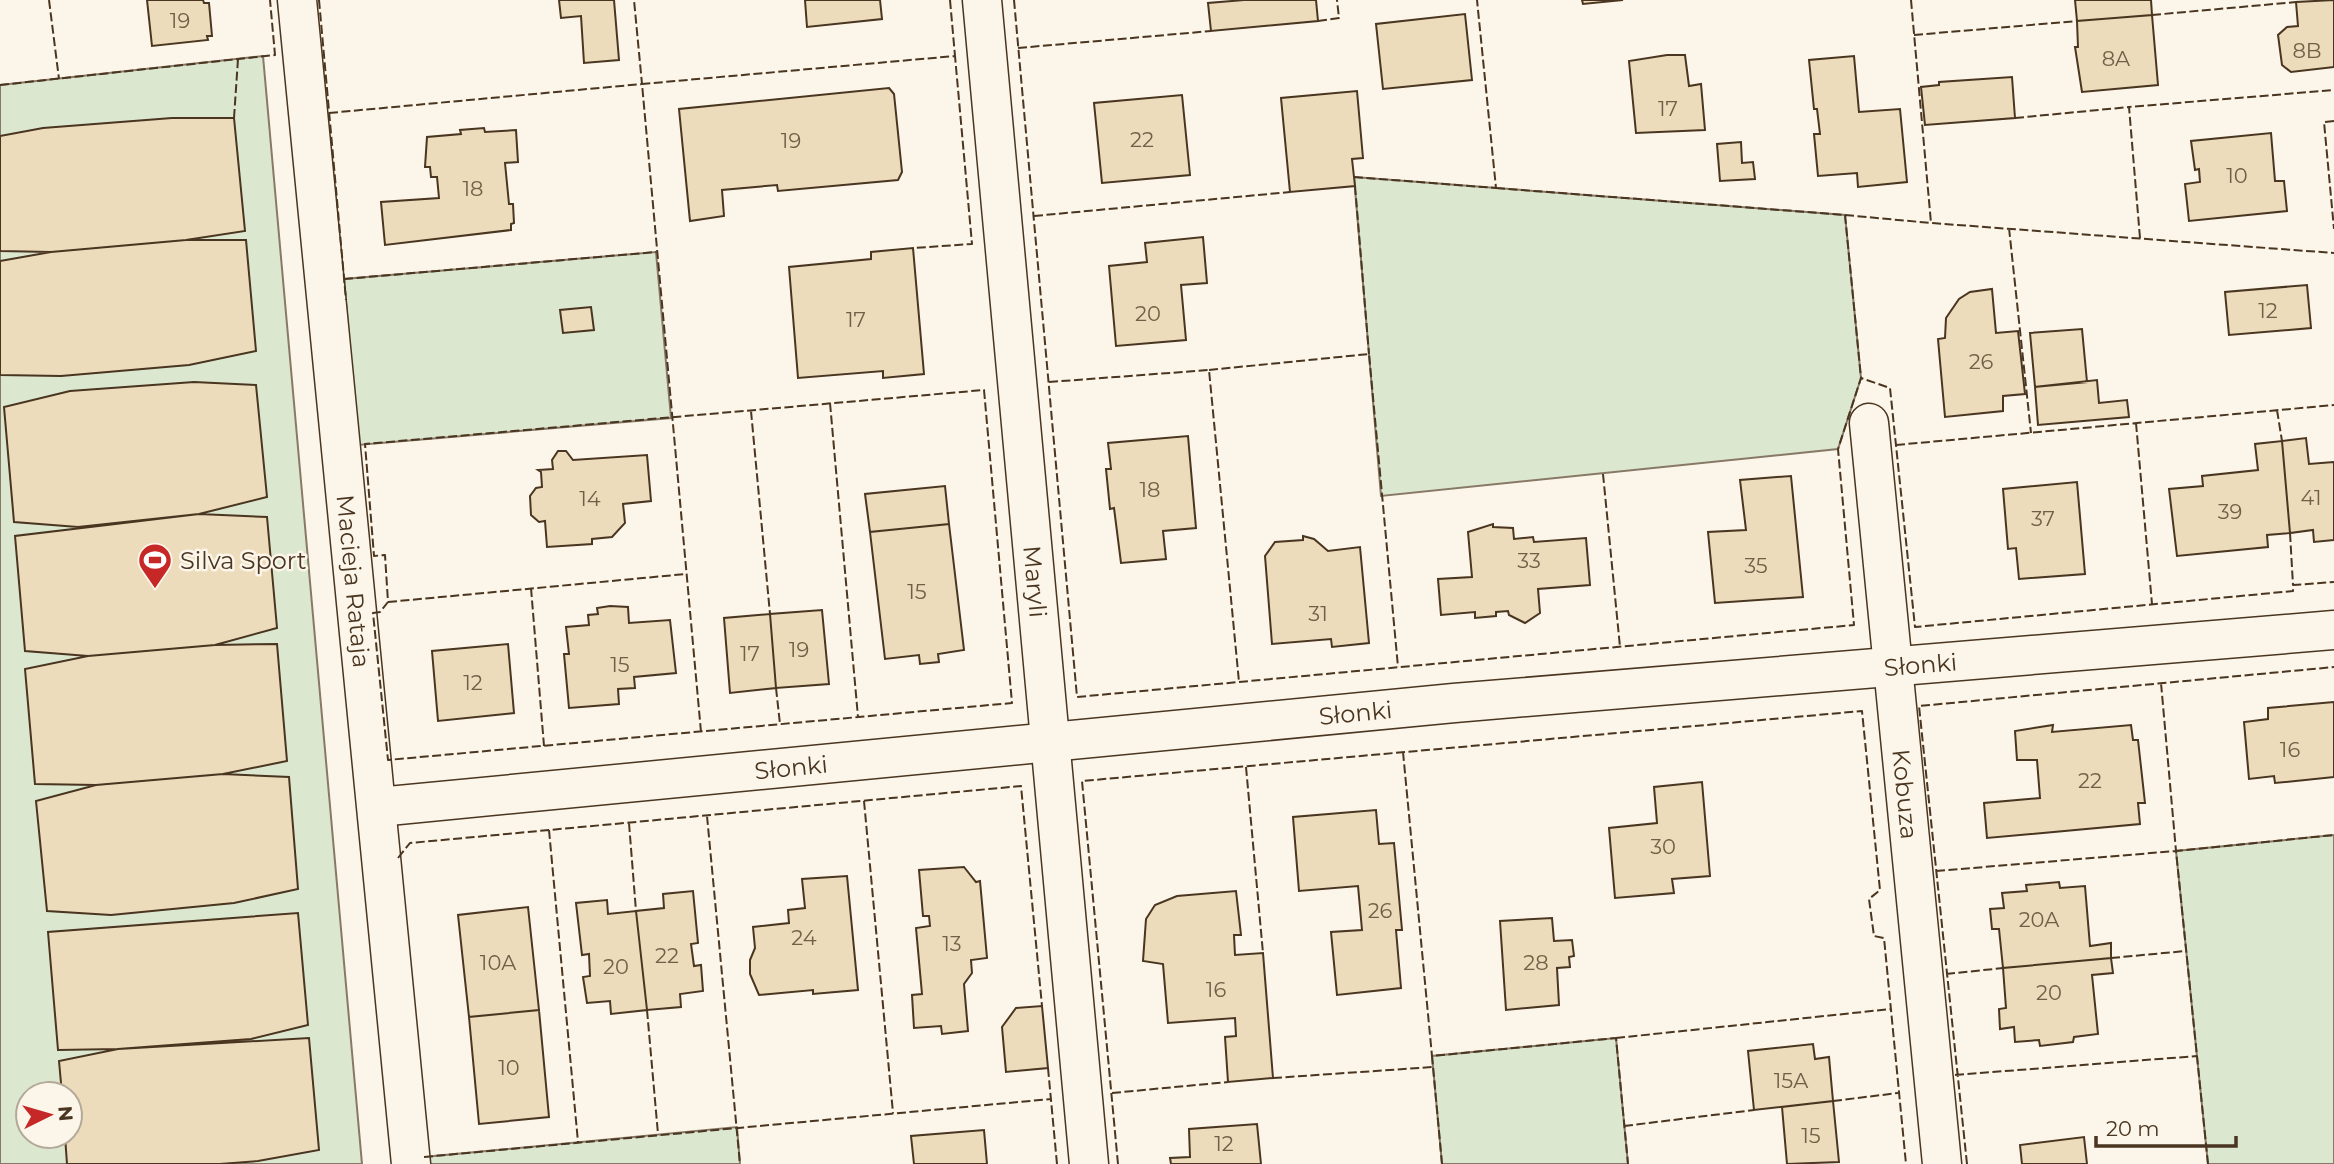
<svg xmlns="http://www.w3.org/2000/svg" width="2334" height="1164" font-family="Montserrat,sans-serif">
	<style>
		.green { fill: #dce7d0; stroke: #887966; stroke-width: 2; fill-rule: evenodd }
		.building { fill: #ecdcbc; stroke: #4a3520; stroke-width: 2 }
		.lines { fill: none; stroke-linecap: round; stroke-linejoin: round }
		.street-casing { stroke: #4a3520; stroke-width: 41 }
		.street { stroke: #fbf6e9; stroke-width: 38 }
		.fence { stroke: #4a3520; stroke-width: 2; stroke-dasharray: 9 3.5; stroke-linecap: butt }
		.labels { text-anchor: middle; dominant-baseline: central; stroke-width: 5; stroke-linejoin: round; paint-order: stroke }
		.number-label { font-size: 21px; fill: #725f47 }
		.poi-label { font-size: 24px; fill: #4a3520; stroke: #fbf6e9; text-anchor: start }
		.street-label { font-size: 24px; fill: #4a3520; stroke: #fbf6e9 }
	</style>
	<rect width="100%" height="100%" fill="#fbf6e9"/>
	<path class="green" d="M263,56L362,1164H0V85ZM28,1094H70V1136H28Z
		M1354,177L1845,215L1861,378L1838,449L1381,496Z
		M656,252L671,418L358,445L344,279Z
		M2334,835V1164H2208L2176,851Z
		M1616,1038L1628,1164H1442L1432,1056Z
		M737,1127L740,1164H425L424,1157Z"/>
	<path class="building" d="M147,0H203L204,3H209L212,36H207L208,40L152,46Z
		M559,0H614L619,60L584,63L581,16L561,18Z
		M805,0H880L882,19L807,27Z
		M1244,0H1316L1318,21L1211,31L1208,3Z
		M1582,0H1623L1583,4Z
		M2075,0H2151L2152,15L2077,21Z
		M2334,0V67L2291,72L2282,65L2278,35L2287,27L2298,26L2296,2Z
		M1465,14L1472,80L1383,89L1376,24Z
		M2152,15L2158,85L2082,92L2075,47H2078L2077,21Z
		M1667,55H1685L1689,86L1701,84L1705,130L1636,133L1629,61Z
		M1854,56L1859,112L1900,109L1907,182L1858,187L1857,173L1818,176L1814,134H1820L1817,109H1814L1809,60Z
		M2012,77L2015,118L1925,125L1921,87L1939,85V82Z
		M889,88L894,94L902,172L898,180L778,191L777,185L722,190L724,216L690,221L679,109Z
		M1357,91L1363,158L1352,159L1355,186L1290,192L1281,98Z
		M1182,95L1190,175L1102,183L1094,103Z
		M172,118H234L245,231L186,240L51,252L0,251V136L43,128Z
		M484,128L485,132L516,130L518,162L505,163L509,204H513L514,223L511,224V230L385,245L381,202L439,198L437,177H431L430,167H425L427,137L461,134L460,130Z
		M2271,133L2275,181H2284L2287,211L2189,221L2185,184L2200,182L2199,169L2195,170L2191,141Z
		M1741,142L1742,163L1753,162L1755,179L1720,181L1717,144Z
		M1203,237L1207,283L1181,285L1186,340L1116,346L1109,266L1147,262L1145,243Z
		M186,240H246L256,351L189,365L61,376L0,375V261L51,252Z
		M913,248L924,374L883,378V371L798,378L789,267L871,259V252Z
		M2307,285L2311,328L2229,335L2225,292Z
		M1992,289L1996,333L2018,331L2025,394L2003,396V411L1945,417L1938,339L1945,338L1946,318L1959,299L1970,292Z
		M591,307L594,330L563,333L560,310Z
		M2082,329L2087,382L2035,387L2030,333Z
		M2097,380L2099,403L2127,400L2129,417L2038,425L2035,387Z
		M194,382L256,385L267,497L199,514L78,527L14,522L4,407L70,391Z
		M1188,436L1196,528L1163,531L1166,559L1121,563L1114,508L1110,509L1106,469H1111L1108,443Z
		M2306,438L2309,464L2334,462V540L2314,542L2313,530L2290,533L2282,441Z
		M2282,441L2290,533L2267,535L2268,547L2177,556L2169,489L2203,486L2202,476L2258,470L2255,444Z
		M558,451H566L573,460L647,455L651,501L623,504L625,523L612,537L592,539V544L547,547L545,521L539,522L531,515L530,496L536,488L542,487L541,472L538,470L553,469L552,460Z
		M1791,476L1803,597L1715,603L1708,532L1746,530L1740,480Z
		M2077,482L2085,574L2019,579L2016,548L2008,549L2003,489Z
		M945,486L949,524L870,532L865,494Z
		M199,514L267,517L277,628L215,645L88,656L25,651L15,536Z
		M949,524L964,650L938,654L939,662L920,664L919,655L885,659L870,532Z
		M1493,524V527L1513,528L1514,539L1533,537L1534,542L1586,538L1590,585L1538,589L1540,613L1525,623L1509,615L1508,611L1496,612V616L1475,618V612L1441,615L1438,579L1472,577L1468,532Z
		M1303,536L1314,539L1328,551L1360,547L1369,643L1332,647L1331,639L1272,644L1265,556L1275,542L1303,540Z
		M610,606L628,607L629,623L670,620L676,673L634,677L635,688L618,689L619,704L569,708L564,654H569L566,627L589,625L588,615L598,614L597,608Z
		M822,610L829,684L776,688L770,614Z
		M770,614L776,688L730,693L724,618Z
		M277,644L287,761L223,774L96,785L35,784L25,669L88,656L215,645Z
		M508,644L514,713L438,721L432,651Z
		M2334,702V777L2275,783L2274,776L2249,779L2244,722L2268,719V708Z
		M2053,725L2052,732L2131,725L2133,740H2138L2145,803H2138L2140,824L1987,838L1984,803L2040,798L2037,760H2017L2015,731Z
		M223,774L289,777L298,889L234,903L111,915L47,911L36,801L96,785Z
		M1702,782L1710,876L1672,879L1674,893L1615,898L1609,828L1657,823L1654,787Z
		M1376,810L1379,844L1394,843L1402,930H1396L1401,988L1337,995L1331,932L1362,930L1358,886L1299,891L1293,817Z
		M964,867L976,882L980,881L987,958L971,960L972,973L964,984L968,1031L942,1034L941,1026L914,1028L912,995L922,994L916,928L930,926L929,916H923L919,870Z
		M847,876L858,990L813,994V990L759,995L750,974V960L755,948L753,927L789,923L788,910L805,908L802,879Z
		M2059,882L2060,888L2085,886L2090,946L2111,943V958L2003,968L1999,929H1992L1990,909L2004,908L2002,893L2027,891L2026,885Z
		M693,891L698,943L691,944L694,966L701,965L703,991L680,994L681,1007L647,1010L636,911L664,908L663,894Z
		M1236,891L1241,935H1234L1235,955L1263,953L1273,1078L1228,1082L1225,1037L1236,1036L1235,1018L1168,1023L1163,964L1143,961L1146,919L1155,905L1177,896Z
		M607,900L608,914L636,911L647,1010L611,1014L610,1001L587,1003L583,977L590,976L589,954L582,955L576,903Z
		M528,907L539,1010L469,1017L458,915Z
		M298,913L308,1025L251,1039L118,1049L58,1050L48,932Z
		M1552,918L1554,941L1572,940L1574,956L1569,957L1570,967L1557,968L1559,1005L1506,1010L1500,921Z
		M2111,958L2113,973L2092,975L2098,1034L2074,1037L2073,1042L2040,1046L2039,1040L2015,1042L2014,1027L2000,1029L1999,1009L2006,1008L2003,968Z
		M1042,1006L1048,1068L1006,1072L1002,1027L1016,1008Z
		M539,1010L549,1117L479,1124L469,1017Z
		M309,1038L319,1150L258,1161L220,1164H67L65,1136H70V1094H62L59,1061L118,1049Z
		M1813,1044L1815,1059L1829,1057L1833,1101L1754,1110L1748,1051Z
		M1833,1101L1839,1162L1787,1164L1782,1107Z
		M1257,1124L1261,1164H1171L1170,1158L1190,1157L1189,1129Z
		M984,1130L987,1164H914L911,1136Z
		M2084,1137L2087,1164H2022L2020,1145Z"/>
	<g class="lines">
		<g class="street-casing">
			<g id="street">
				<path id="s1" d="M297,0L411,1164"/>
				<path id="s2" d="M982,0L1089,1164"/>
				<path id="s3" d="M1869,423L1942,1164"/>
				<path id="s4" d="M378,807L1454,703L2334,630"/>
			</g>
		</g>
		<use href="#street" class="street"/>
		<path class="fence" d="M49,0L59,79
			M319,0L346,300
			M950,0L955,56
			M1014,0L1077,697L1854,625L1838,449L1861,378L1890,388L1915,627L2293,591V585L2334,582
			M1911,0L1931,223L2334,253
			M2152,15L2296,2
			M1318,21L1339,18L1337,0
			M1914,35L2077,21
			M1018,48L1211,31
			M0,85L275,55L270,0
			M329,113L642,84L634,0
			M234,118L238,59
			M2015,118L2129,107
			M2334,121L2324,122L2334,229
			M1354,177L1496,188L1477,0
			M1355,186L1369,354
			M1496,188L1845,215L1861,378
			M1845,215L1931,223
			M1034,216L1290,192
			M2009,228L2031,433
			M2140,238L2129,107L2334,90
			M344,279L656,252
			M1209,370L1369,354L1398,667
			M1049,382L1209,370L1239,682
			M984,390L1012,703L388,760L373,613L380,612L388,602L385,555L374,556L365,444Z
			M830,403L858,717
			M2277,410L2282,441
			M751,411L770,614
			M2136,423L2152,604
			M1896,445L2334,405
			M1603,474L1620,647
			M2290,533L2293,585
			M531,588L544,746
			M388,602L686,574
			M776,688L780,724
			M701,732L642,84L955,56L972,244L913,248
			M1403,752L1432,1056
			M1246,767L1263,953
			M864,801L893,1113
			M707,816L740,1164
			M629,823L636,911
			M549,830L578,1142
			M398,858L410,843L1021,786L1042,1006
			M1936,871L2176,851L2161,683
			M2111,958L2186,951
			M1946,974L2003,968
			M647,1010L658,1134
			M1616,1038L1891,1009
			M1048,1068L1057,1164
			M1955,1075L2197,1056
			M1273,1078L1433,1067
			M1112,1093L1228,1082
			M1833,1101L1898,1093
			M1624,1126L1754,1110
			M424,1157L1051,1099
			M1118,1164L1082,781L1862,711L1880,890L1869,899L1874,936L1884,938L1906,1164
			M1442,1164L1432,1056L1616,1038L1628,1164
			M1967,1164L1919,706L2334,667
			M2208,1164L2176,851L2334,835"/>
	</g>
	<defs>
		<g id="stadium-pin" transform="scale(1.75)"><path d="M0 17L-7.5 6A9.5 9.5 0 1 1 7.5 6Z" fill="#c62828" stroke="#fbf6e9"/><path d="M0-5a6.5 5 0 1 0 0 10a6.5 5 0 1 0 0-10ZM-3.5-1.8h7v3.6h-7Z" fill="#fff"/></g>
	</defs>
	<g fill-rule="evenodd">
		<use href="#stadium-pin" x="155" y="560"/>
	</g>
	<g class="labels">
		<g class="number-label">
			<text x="180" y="20">19</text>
			<text x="2307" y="50">8B</text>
			<text x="2116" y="58">8A</text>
			<text x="1668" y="108">17</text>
			<text x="1142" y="139">22</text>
			<text x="791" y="140">19</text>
			<text x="2237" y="175">10</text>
			<text x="473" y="188">18</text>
			<text x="2268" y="310">12</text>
			<text x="1148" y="313">20</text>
			<text x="856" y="319">17</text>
			<text x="1981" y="361">26</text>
			<text x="1150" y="489">18</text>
			<text x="2311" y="497">41</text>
			<text x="590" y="498">14</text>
			<text x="2230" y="511">39</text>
			<text x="2043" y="518">37</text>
			<text x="1529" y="560">33</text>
			<text x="1756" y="565">35</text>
			<text x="917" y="591">15</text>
			<text x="1318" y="613">31</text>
			<text x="799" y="649">19</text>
			<text x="750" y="653">17</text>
			<text x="620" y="664">15</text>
			<text x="473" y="682">12</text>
			<text x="2290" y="749">16</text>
			<text x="2090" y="780">22</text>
			<text x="1663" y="846">30</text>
			<text x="1380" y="910">26</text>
			<text x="2039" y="919">20A</text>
			<text x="804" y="937">24</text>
			<text x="952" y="943">13</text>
			<text x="667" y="955">22</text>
			<text x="498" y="962">10A</text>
			<text x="1536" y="962">28</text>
			<text x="616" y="966">20</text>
			<text x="1216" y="989">16</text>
			<text x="2049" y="992">20</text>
			<text x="509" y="1067">10</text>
			<text x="1791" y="1080">15A</text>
			<text x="1811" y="1135">15</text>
			<text x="1224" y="1143">12</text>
		</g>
		<g class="poi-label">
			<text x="180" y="560">Silva Sport</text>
		</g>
		<g class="street-label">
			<text stroke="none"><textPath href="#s1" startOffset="584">Macieja Rataja</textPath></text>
			<text stroke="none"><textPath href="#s2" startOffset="584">Maryli</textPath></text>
			<text stroke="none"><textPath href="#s4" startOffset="1549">Słonki</textPath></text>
			<text stroke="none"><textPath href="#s4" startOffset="982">Słonki</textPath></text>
			<text stroke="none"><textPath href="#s4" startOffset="415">Słonki</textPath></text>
			<text stroke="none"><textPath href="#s3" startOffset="373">Kobuza</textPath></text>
		</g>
	</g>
	<g transform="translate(49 1115) rotate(85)"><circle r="33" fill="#fbf6e9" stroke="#b4a999" stroke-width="2"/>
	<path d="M0-5L12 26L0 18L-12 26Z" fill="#c62828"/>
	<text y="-10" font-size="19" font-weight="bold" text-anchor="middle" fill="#4a3520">N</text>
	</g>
	<path d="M2096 1136v10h140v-10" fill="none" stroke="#4a3520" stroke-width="3.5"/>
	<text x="2106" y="1136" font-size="21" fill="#4a3520" stroke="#fbf6e9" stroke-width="5" paint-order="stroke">20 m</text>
</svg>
